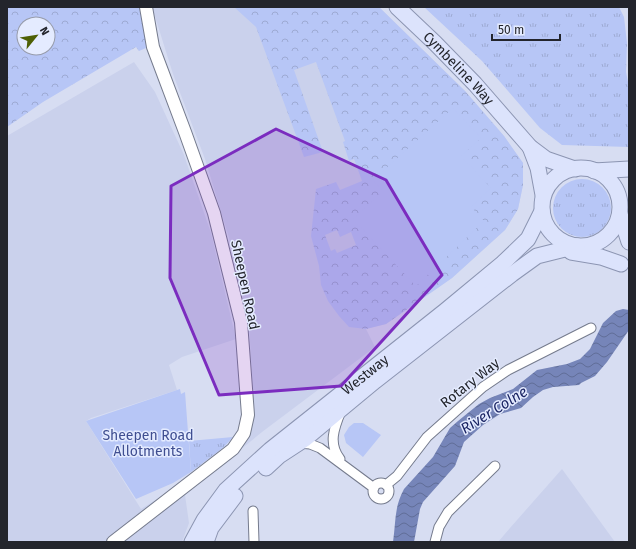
<svg xmlns="http://www.w3.org/2000/svg" width="636" height="549" font-family="'Fira Sans',sans-serif">
	<style>
		.built { fill: #cad1ec }
		.grass { fill: url(#grass-tufts) }
		.forest { fill: url(#forest-crowns); fill-rule: evenodd }
		.garden { fill: #b7c6f6 }
		.water { fill: url(#water-waves) }
		.lines { fill: none; stroke-linecap: round; stroke-linejoin: round }
		.minor-casing { stroke: #757b8d; stroke-width: 11 }
		.tertiary-casing { stroke: #757b8d; stroke-width: 14 }
		.primary-casing { stroke: #8c95b2; stroke-width: 17 }
		.minor { stroke: #fff; stroke-width: 9 }
		.tertiary { stroke: #fff; stroke-width: 12 }
		.primary { stroke: #dce3fc; stroke-width: 15 }
		.marked { fill: #7b2cbf; fill-opacity: 0.2; stroke: #7b2cbf; stroke-width: 3; stroke-linejoin: round }
		.labels { text-anchor: middle; dominant-baseline: central; stroke-width: 3; stroke-linejoin: round; paint-order: stroke }
		.street-label { font-size: 14px; fill: #23252c; stroke: #e4ebff }
		.park-label { font-size: 14px; fill: #3f4e91; stroke: #e4ebff }
		.water-label { font-size: 15px; font-style: italic; fill: #1b2564; stroke: #e4ebff }
	</style>
	<defs>
		<pattern id="grass-tufts" width="24" height="20" patternUnits="userSpaceOnUse"><rect width="24" height="20" fill="#b7c6f6"/><path d="M3 7l-1-3M5 7V3M7 7l1-3M15 17l-1-3M17 17v-4M19 17l1-3" fill="none" stroke="#9daad3"/></pattern>
		<pattern id="forest-crowns" width="20" height="18" patternUnits="userSpaceOnUse"><rect width="20" height="18" fill="#b7c6f6"/><path d="M2 6a3 3 0 1 1 6 0M12 15a3 3 0 1 1 6 0" fill="none" stroke="#9daad3"/></pattern>
		<pattern id="water-waves" width="16" height="10" patternUnits="userSpaceOnUse"><rect width="16" height="10" fill="#7685b9"/><path d="M0 5q4-4 8 0t8 0" fill="none" stroke="#606d97"/></pattern>
	</defs>
	<rect width="100%" height="100%" fill="#d7ddf2"/>
	<path class="built" d="M152,7H379L465,91L504,136L523,163V185L518,209L505,230L452,278L386,324L366,329L375,347L262,432L185,495L189,523L182,542H7V136L134,62L155,92L184,155L211,233L236,339L182,357L169,365L177,390L91,418L86,421L141,509L167,493L227,449L242,432L254,410L249,324L229,238L205,159L173,74Z
		M562,469L615,542H498L510,528Z"/>
	<path class="grass" d="M424,7H619L624,17L627,43L626,72L629,87V147L562,145L540,128L482,61Z
		M553 208a29 29 0 1 1 58 0a29 29 0 1 1-58 0Z
		M233,437L224,447L191,472L189,441Z"/>
	<path class="forest" d="M7,7H143L146,48L139,51L136,47L43,102L7,127ZM24,24H48V48H24Z
		M234,7H379L465,91L504,136L523,163V185L518,209L505,230L452,278L386,324L366,329L349,327L339,316L328,301L321,285L319,266L311,236L316,189L336,182L340,190L362,181L354,159L349,161L343,142L345,141L316,62L294,70L323,152L304,157L256,27ZM337,230L340,237L351,232L356,245L337,253L335,249L331,251L325,235Z"/>
	<path class="garden" d="M453,108L481,138L461,156L491,188L471,207L484,221L416,286L353,219L383,191L373,180Z
		M180,389L181,394L185,392L191,472L173,483L136,499L86,421Z
		M354,423H363L381,435L363,457L346,443L344,435L349,427Z"/>
	<path class="water" d="M623,309L629,310V330L607,362L595,376L581,383L579,385L553,387L543,390L533,397L521,408L500,414L483,425L464,442L455,466L423,502L420,509L414,542H393C396,522 394,507 404,489L433,457L450,428L458,421L479,404L490,398L513,389L537,370L567,364L580,359L590,349L603,323L616,311Z"/>
	<g class="lines">
		<g class="minor-casing">
			<path id="minor" d="M299,443L310,444L320,448L374,488
				M340,459C328,444 334,428 341,411
				M373 491a8 8 0 1 1 16 0a8 8 0 1 1-16 0Z
				M386,485L397,476L427,437L483,387L508,370L591,328
				M253,511L254,542
				M435,542L439,527L448,512L495,466"/>
		</g>
		<g class="tertiary-casing">
			<path id="tertiary" d="M113,542L233,449L244,433L248,415L241,322L214,213L185,132L153,47L146,7"/>
		</g>
		<g class="primary-casing">
			<g id="primary">
				<path id="s1" d="M397,7L435,43L475,84L530,147L546,159L575,169"/>
				<path d="M530,147L538,168L543,195"/>
				<circle cx="581" cy="207" r="39"/>
				<path d="M594,171L629,169"/>
				<path d="M620,214L629,242"/>
				<path d="M571,252L601,257L621,264"/>
				<path d="M266,468L279,456L305,439L375,381L512,274L537,256L577,246"/>
				<path id="s2" d="M192,542L204,520L226,490L270,450L445,311L503,263L528,239L542,211"/>
				<path d="M206,542L211,528L235,496"/>
			</g>
		</g>
		<use href="#minor" class="minor"/>
		<use href="#tertiary" class="tertiary"/>
		<use href="#primary" class="primary"/>
	</g>
	<path class="marked" d="M276,129L386,180L442,275L341,386L219,395L170,278L171,186Z"/>
	<g class="labels">
		<g class="street-label">
			<text stroke="none"><textPath href="#s1" startOffset="87">Cymbeline Way</textPath></text>
			<text transform="translate(245 285) rotate(78)">Sheepen Road</text>
			<text stroke="none"><textPath href="#s2" startOffset="243">Westway</textPath></text>
			<text transform="translate(470 383) rotate(-38)">Rotary Way</text>
		</g>
		<g class="park-label">
			<text x="148" y="435">Sheepen Road<tspan x="148" dy="16">Allotments</tspan></text>
		</g>
		<g class="water-label">
			<text transform="translate(494 410) rotate(-32)">River Colne</text>
		</g>
	</g>
	<rect width="636" height="549" fill="none" stroke="#23252c" stroke-width="16"/>
	<g transform="translate(36 36) rotate(60)"><circle r="19" fill="#e4ebff" stroke="#979cab"/>
	<path d="M0-3L7 15L0 10L-7 15Z" fill="#4e6005"/>
	<text y="-6" font-size="11" font-weight="bold" text-anchor="middle" fill="#23252c">N</text>
	</g>
	<path d="M492 34v6h68v-6" fill="none" stroke="#23252c" stroke-width="2"/>
	<text x="498" y="34" font-size="12" fill="#23252c" stroke="#e4ebff" stroke-width="3" paint-order="stroke">50 m</text>
</svg>
